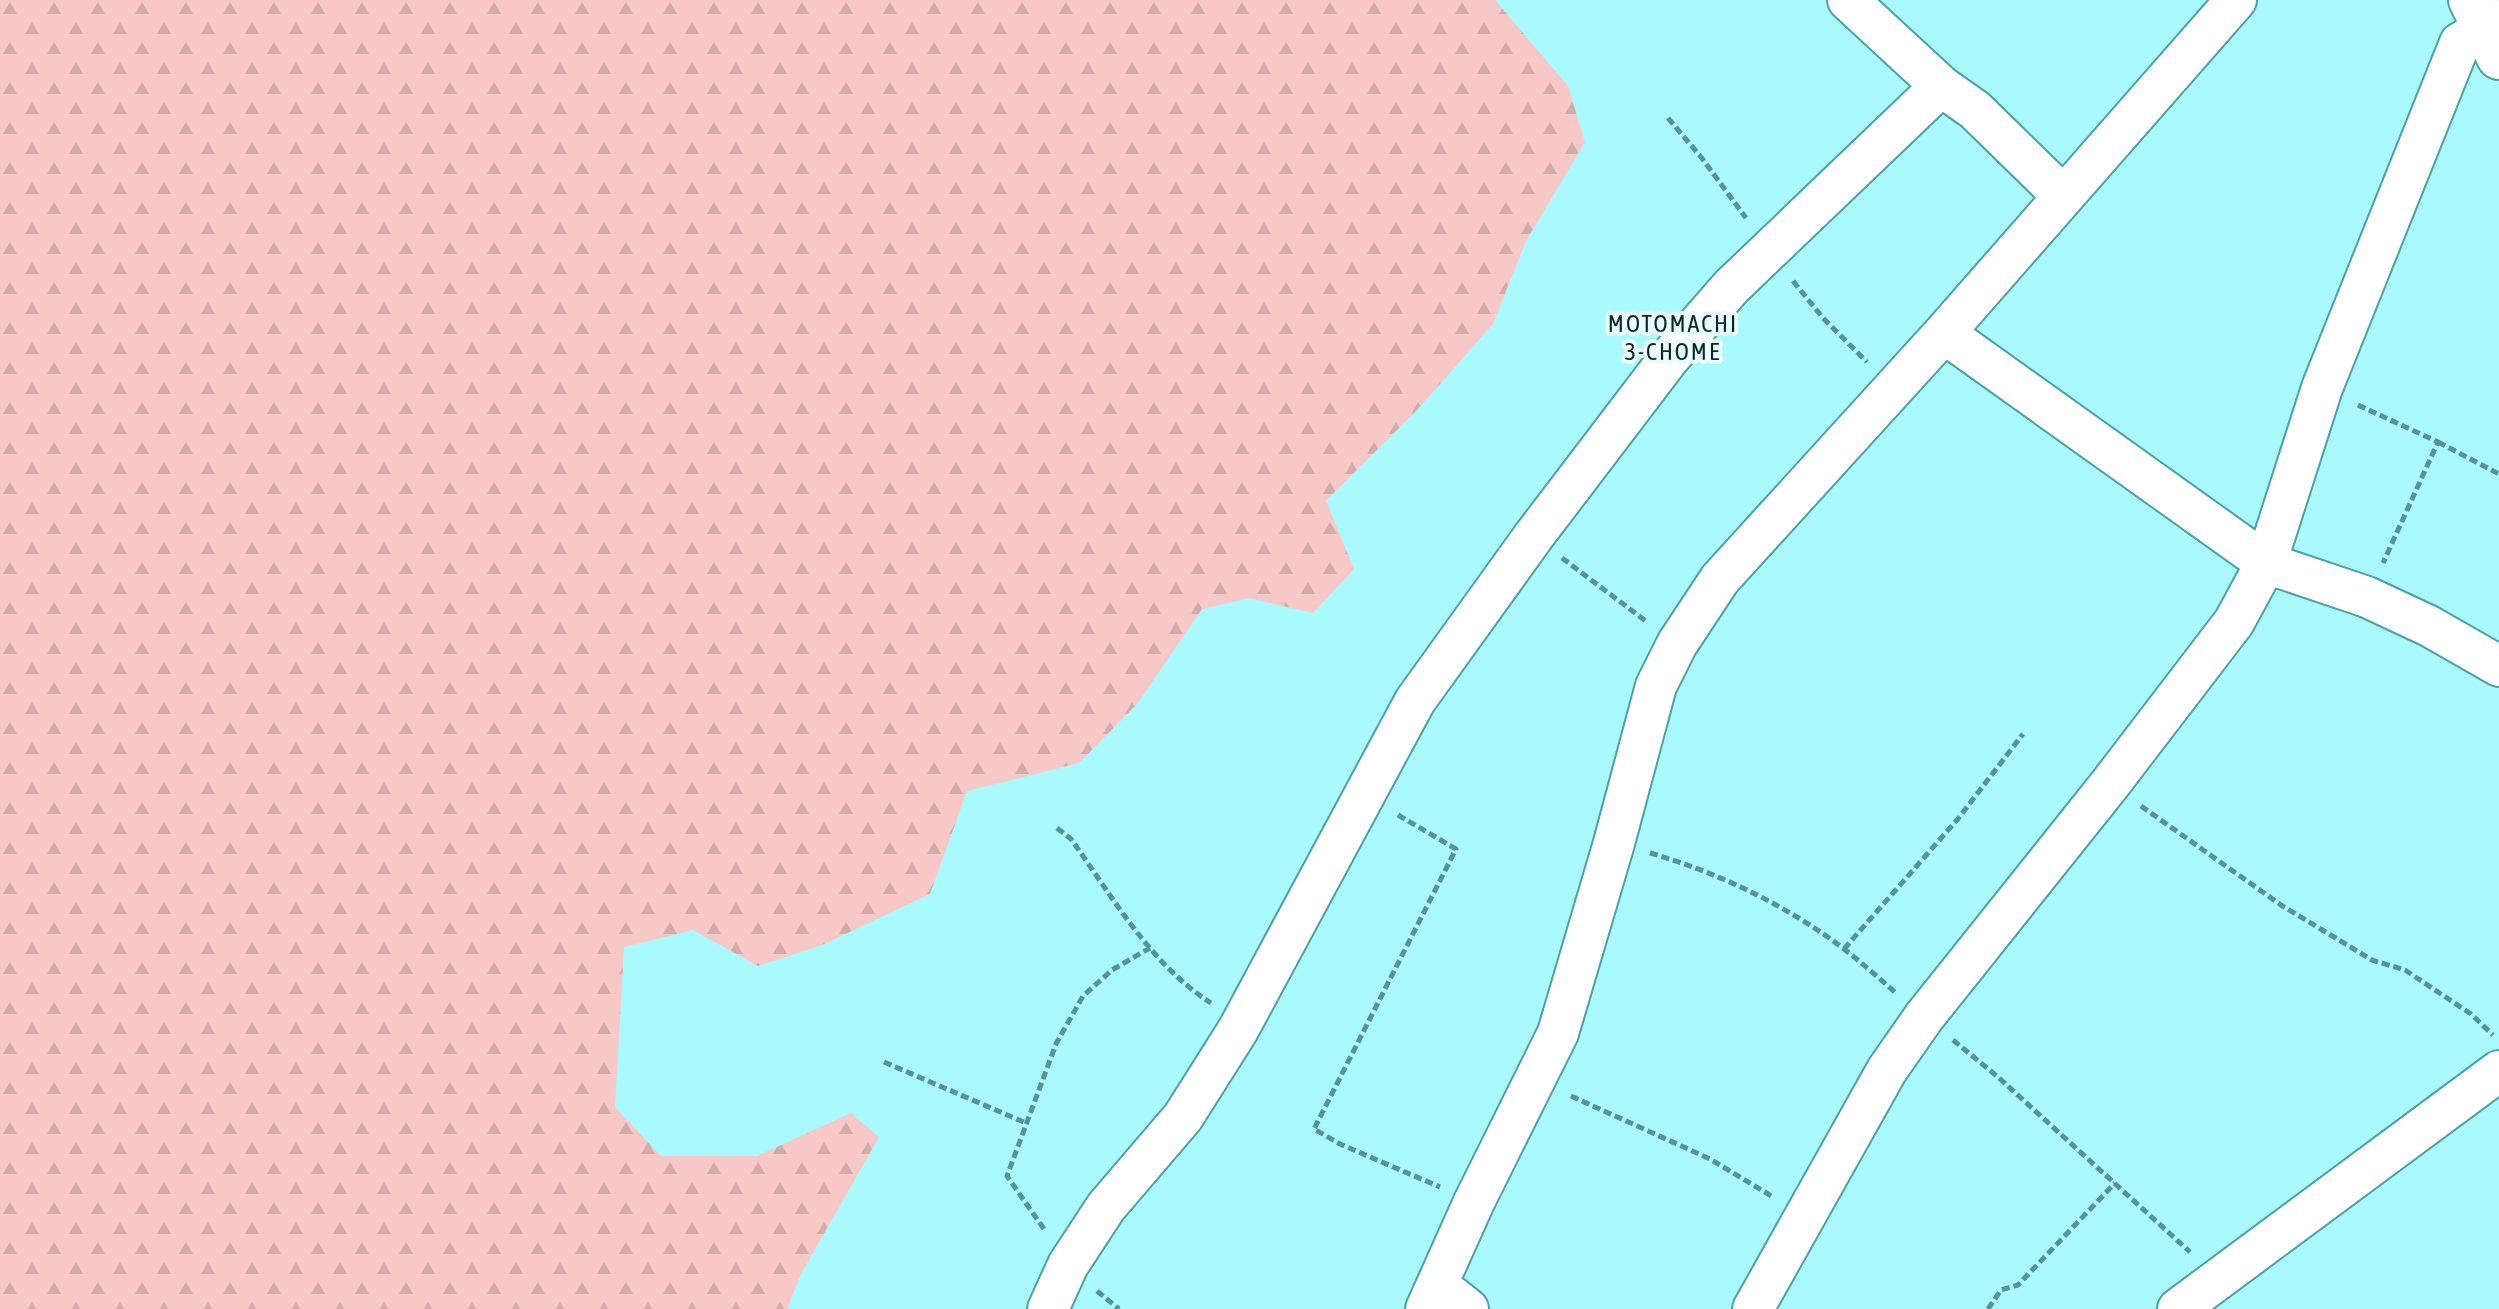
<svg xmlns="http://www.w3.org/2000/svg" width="2499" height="1309" font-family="'Asap Condensed',sans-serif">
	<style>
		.forest { fill: url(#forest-firs) }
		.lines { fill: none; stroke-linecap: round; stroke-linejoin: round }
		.minor-casing { stroke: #4ea0a4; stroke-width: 44 }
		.tertiary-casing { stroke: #4ea0a4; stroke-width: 48 }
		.path { stroke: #579296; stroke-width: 5; stroke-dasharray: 8 4; stroke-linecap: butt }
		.minor { stroke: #fff; stroke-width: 40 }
		.tertiary { stroke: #fff; stroke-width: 44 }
		.labels { text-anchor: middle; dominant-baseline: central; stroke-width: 8; stroke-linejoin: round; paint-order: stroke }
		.neighbourhood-label { font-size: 24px; letter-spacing: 2px; fill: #04292b; stroke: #ebfafb }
	</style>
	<defs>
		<pattern id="forest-firs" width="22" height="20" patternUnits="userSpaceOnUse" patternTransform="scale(2)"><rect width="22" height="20" fill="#f7c8c6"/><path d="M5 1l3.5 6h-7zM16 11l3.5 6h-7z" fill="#d2acaa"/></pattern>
	</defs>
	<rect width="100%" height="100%" fill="#a8faff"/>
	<path class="forest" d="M0,0H1495L1568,86L1585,142L1526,241L1493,324L1418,409L1326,501L1354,569L1313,613L1249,598L1202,609L1137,704L1079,763L967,791L930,894L822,945L758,966L693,930L624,947L615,1107L661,1156H757L851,1113L879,1137L801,1274L787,1309H0Z"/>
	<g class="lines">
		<g class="minor-casing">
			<path id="minor" d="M1848,0L1941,86L1975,110L2062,195
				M1944,333L2266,563L2367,597L2429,626L2499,666
				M1435,1289L1453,1297L1468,1309
				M1048,1309L1068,1265L1106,1207L1183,1117L1238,1030L1415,701L1533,537L1670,357L1731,287L1941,86
				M1426,1309L1474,1202L1558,1033L1614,843L1656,686L1677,644L1720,579L1944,333L2236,0
				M1753,1309L1887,1070L1924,1017L2110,784L2234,622L2266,563L2322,388L2460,43L2499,20
				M2178,1309L2499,1071"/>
		</g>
		<g class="tertiary-casing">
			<path id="tertiary" d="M2471,0L2499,57"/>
		</g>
		<path class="path" d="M1668,118L1701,157L1746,218
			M1793,281L1823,318L1867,362
			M2358,405L2438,442L2383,563
			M2438,442L2499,474
			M1562,558L1647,622
			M2141,806L2281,905L2372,960L2405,970L2471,1014L2493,1035
			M1398,815L1456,849L1314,1129L1340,1144L1440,1187
			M1057,828L1071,839C1112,896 1150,964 1211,1003
			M1650,853C1717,872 1788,906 1844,949C1862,963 1879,978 1896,993
			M1844,949L1957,820L2023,734
			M1953,1040L1998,1077L2190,1252
			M884,1062L1026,1123
			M1571,1096L1710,1159L1773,1197
			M1044,1229L1007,1176L1056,1044L1083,996L1112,970L1150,948
			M1097,1291L1119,1309
			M1988,1309L2001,1290L2018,1285L2115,1183"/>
		<use href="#minor" class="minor"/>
		<use href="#tertiary" class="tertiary"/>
	</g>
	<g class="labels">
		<g class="neighbourhood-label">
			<text x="1673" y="323">MOTOMACHI<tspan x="1673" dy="28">3-CHOME</tspan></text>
		</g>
	</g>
</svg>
